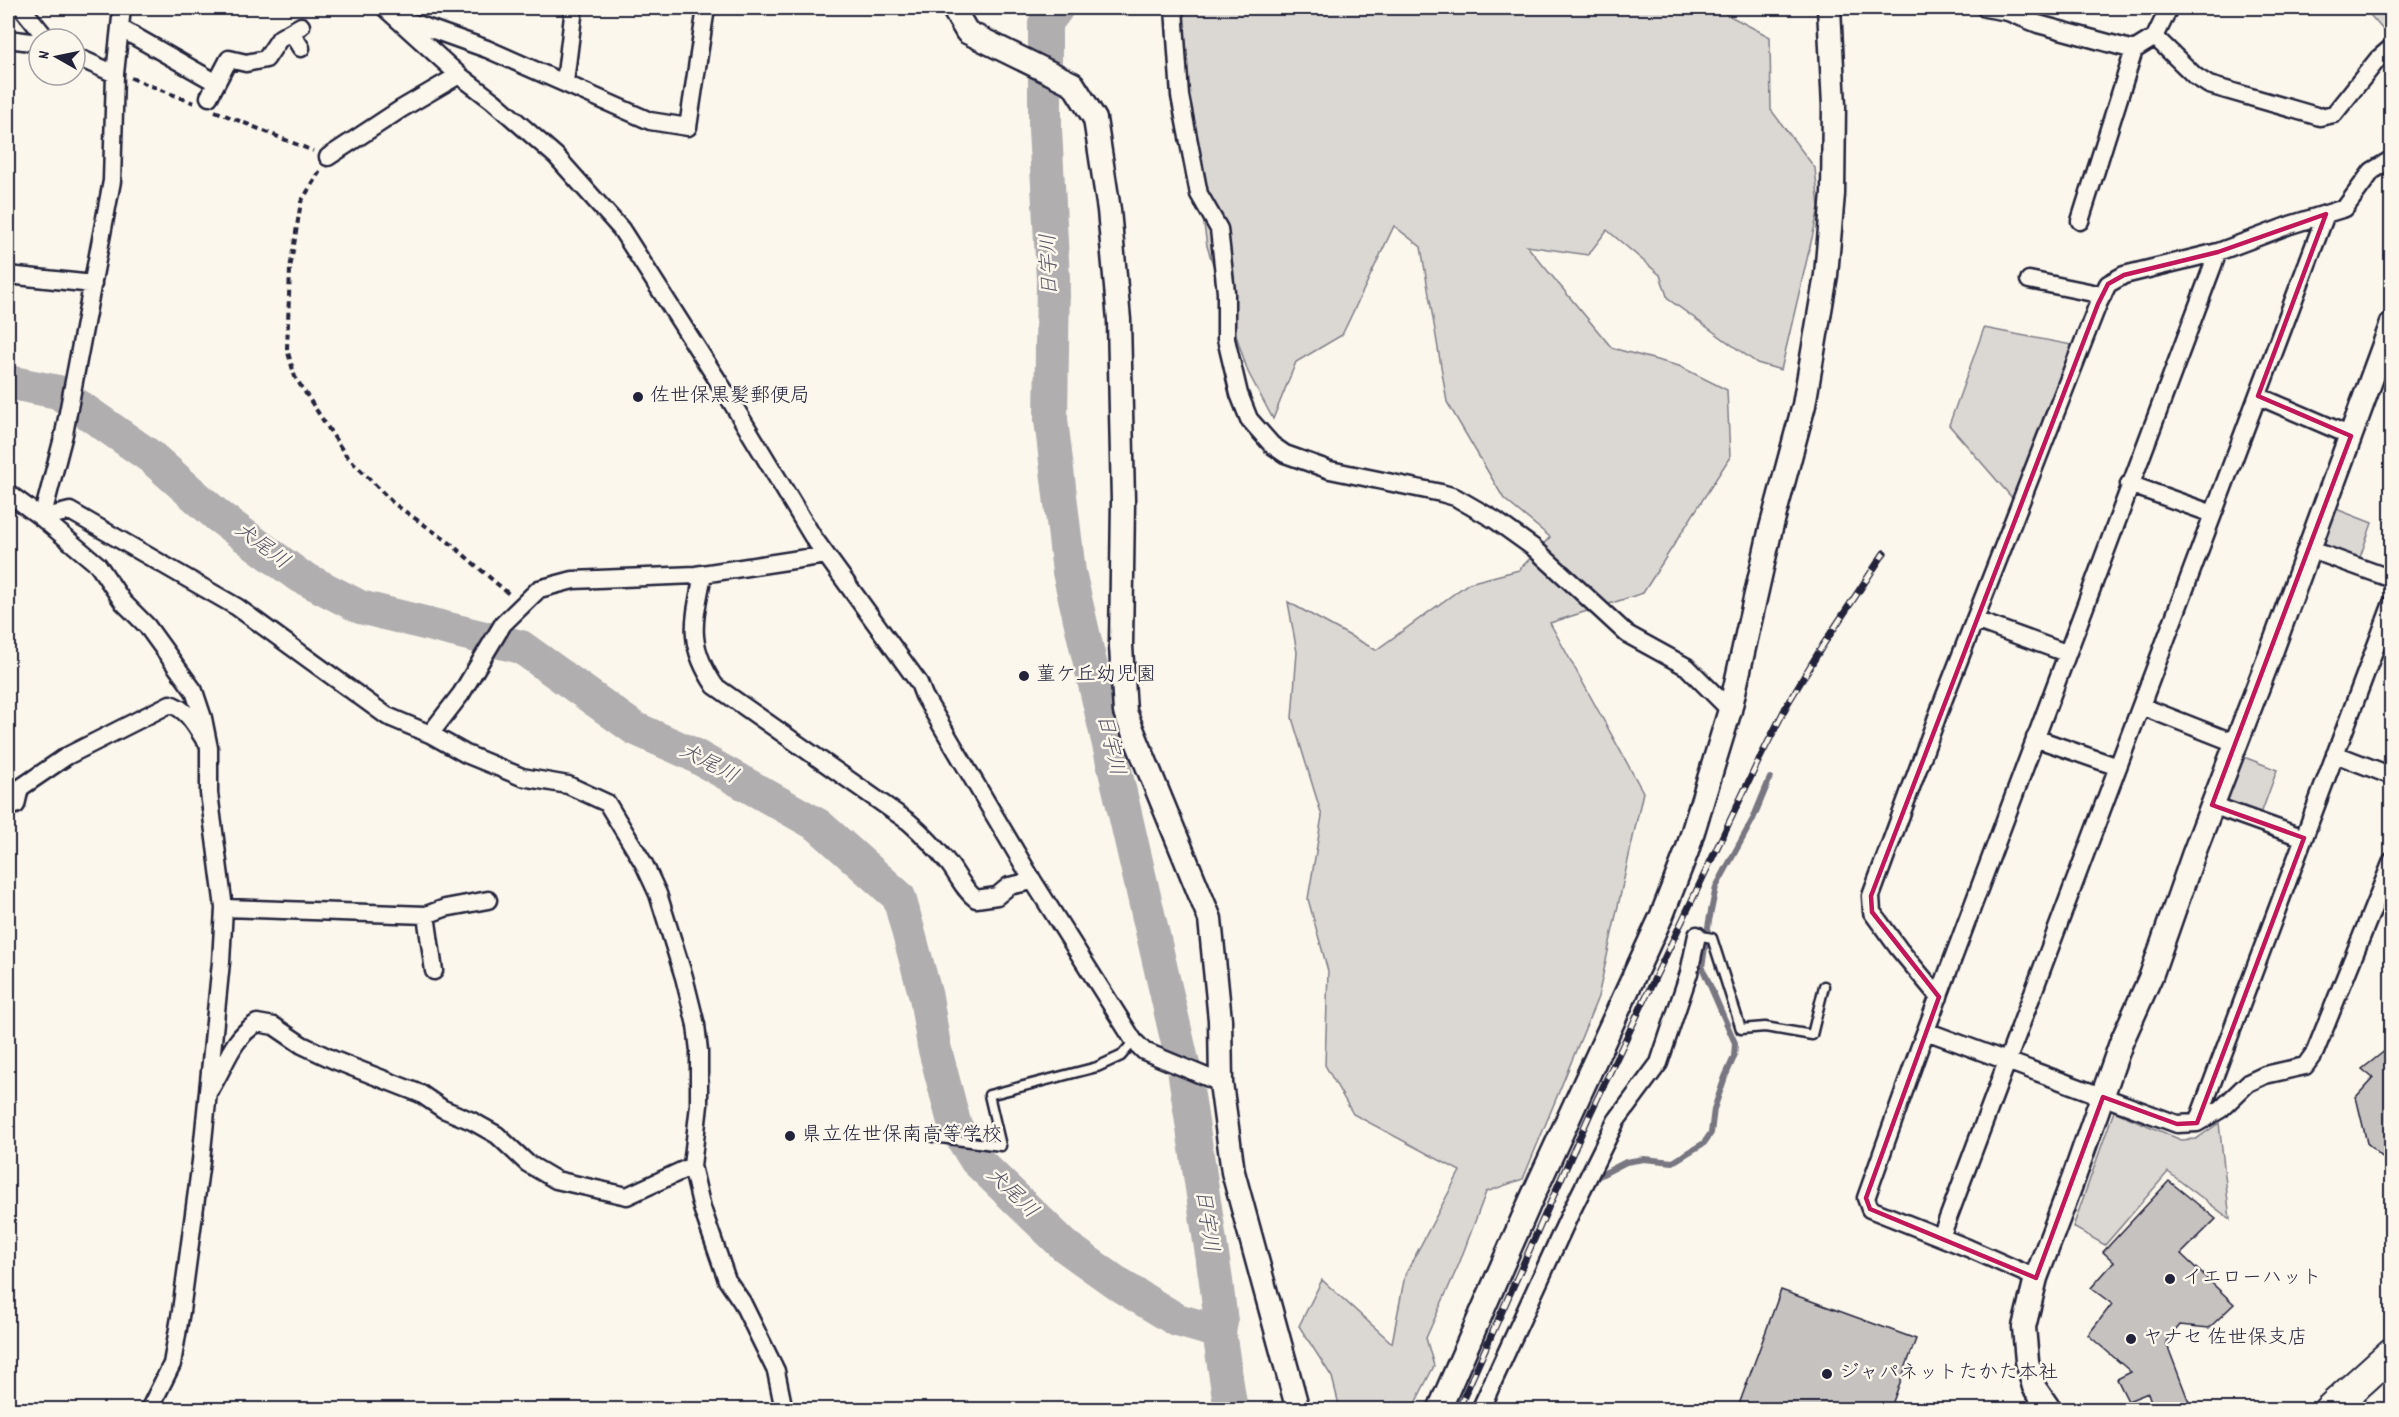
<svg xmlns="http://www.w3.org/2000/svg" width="2399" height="1417" font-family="Dekko,'Klee One',sans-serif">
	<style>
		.green { fill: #dbd8d3; stroke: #7e7d87; stroke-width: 1.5 }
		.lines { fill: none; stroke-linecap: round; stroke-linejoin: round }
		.stream { stroke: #787681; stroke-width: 6 }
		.river { stroke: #b1aeb0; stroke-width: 34 }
		.building { fill: #c6c2c0; stroke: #22223b; stroke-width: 1.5 }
		.lane-casing { stroke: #22223b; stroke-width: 13 }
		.street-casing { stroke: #22223b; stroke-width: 21 }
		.secondary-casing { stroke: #22223b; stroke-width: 27 }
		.highway-casing { stroke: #22223b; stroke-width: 34 }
		.path { stroke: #22223b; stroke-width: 4; stroke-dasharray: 6 4.5; stroke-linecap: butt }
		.lane { stroke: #fbf7ec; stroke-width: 8 }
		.street { stroke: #fbf7ec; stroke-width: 16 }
		.secondary { stroke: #fbf7ec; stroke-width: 22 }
		.highway { stroke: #fbf7ec; stroke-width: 30 }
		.rail-casing { stroke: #22223b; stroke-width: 7 }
		.rail { stroke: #fbf7ec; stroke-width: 4.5; stroke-dasharray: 14; stroke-linecap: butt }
		.marked { fill: none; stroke: #c2185b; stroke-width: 4.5; stroke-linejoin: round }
		.poi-dot { fill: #22223b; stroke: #fbf7ec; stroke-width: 2 }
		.labels { text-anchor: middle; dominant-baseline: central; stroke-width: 5; stroke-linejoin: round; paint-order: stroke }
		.poi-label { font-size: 20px; fill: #22223b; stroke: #fbf7ec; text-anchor: start }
		.water-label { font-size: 21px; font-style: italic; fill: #545364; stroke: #fbf7ec }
	</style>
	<rect width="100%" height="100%" fill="#fbf7ec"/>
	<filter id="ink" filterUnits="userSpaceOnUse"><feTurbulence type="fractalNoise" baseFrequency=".0167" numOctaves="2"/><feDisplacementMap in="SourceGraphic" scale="12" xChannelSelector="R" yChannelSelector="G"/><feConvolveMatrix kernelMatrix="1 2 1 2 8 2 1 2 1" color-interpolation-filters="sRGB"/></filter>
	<g filter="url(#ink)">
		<path class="green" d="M1174,8H1715L1770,37L1771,110L1815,168L1819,208L1781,370L1757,363L1668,299L1660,275L1607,230L1588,255L1527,246L1612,348L1679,366L1727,390L1730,457L1643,593L1550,623L1643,792L1598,997L1523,1179L1486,1192L1459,1264L1426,1338L1434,1366L1412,1409H1340L1332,1377L1299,1326L1322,1280L1392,1343L1405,1275L1460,1171L1353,1114L1325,1065L1328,971L1308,899L1322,816L1292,718L1297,652L1288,602L1376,650L1469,583L1519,570L1550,537L1504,499L1447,402L1421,247L1394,226L1342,335L1296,362L1273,419L1248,372L1207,246Z
			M2364,8H2391V39Z
			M1984,328L2072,345L2014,500L1949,425Z
			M2331,507L2372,523L2358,563L2316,547Z
			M2239,755L2277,770L2261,814L2222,799Z
			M2114,1111L2181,1140L2196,1139L2219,1123L2230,1219L2168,1172L2105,1245L2073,1227Z"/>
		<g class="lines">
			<path class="stream" d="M1594,1183L1597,1177L1626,1162L1644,1159L1673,1162L1704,1143L1711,1133L1714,1109L1725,1077L1734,1057L1735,1043L1702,967L1709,921L1716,887L1753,819L1770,778"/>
			<path class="river" d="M1057,8L1045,24V129L1053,279L1051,419L1069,572L1184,1069L1216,1281L1221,1322L1219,1332L1231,1410
				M8,382L58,392L151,457L218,516L298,575L360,607L521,647L634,728L690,753L818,825L899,897L926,997L934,1046L955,1126L976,1160L1065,1246L1121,1286L1177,1320L1219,1332"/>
		</g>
		<path class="building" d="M2391,1046V1165L2367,1143L2356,1097L2373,1078L2362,1069Z
			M2169,1181L2216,1219L2181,1254L2234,1304L2209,1328L2180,1325L2166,1342L2192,1410H2154L2148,1393L2128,1401L2117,1379L2131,1372L2088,1335L2112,1304L2091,1288L2114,1262L2103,1252Z
			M1781,1290L1916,1339L1890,1410H1737Z"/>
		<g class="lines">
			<g class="lane-casing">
				<path id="lane" d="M1697,935L1712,938L1741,1029L1765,1027L1812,1035L1824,986
					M933,1137L1001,1146L989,1095L1097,1067L1121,1056L1134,1041"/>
			</g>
			<g class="street-casing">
				<path id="street" d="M22,8L47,39
					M385,8L459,75L493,101L556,156L621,229L729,398L813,537L919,683L924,696L1033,881L1134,1041L1144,1051L1221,1083
					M1174,8L1180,96L1199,194L1219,229L1226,292V339L1239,394L1249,419L1272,445L1285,454L1330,470L1441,493L1455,497L1495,520L1534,548L1627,634L1687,667L1730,710
					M1985,8L2008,12L2038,24L2134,50L2080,221
					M400,18L487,49L650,121L688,127L706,8
					M120,28L215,82
					M291,32L301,48
					M2155,37L2169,8
					M8,39L39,43
					M2134,50L2155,37L2195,76L2209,85L2320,117L2334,114L2378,59L2392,47
					M75,56L115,74
					M565,82L574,8
					M209,97L229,59L246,63L266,59L280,38L301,26
					M328,157L401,109L459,75
					M8,275L93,284
					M2029,280L2103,295
					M2258,396L2351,436
					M2129,484L2213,514
					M8,493L42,518L98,565L123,602L147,626L194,691L203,718L209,748V793L224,908L221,962L201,1161L181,1311L172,1364L149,1410
					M42,518L70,511L237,607L387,716L430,734L466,754L522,777L568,785L607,803L644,864L658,894L684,977L696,1025L699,1051V1105L692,1166L702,1208L727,1280L742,1302L776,1371L784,1410
					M42,518L64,434L112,181L115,74L122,8
					M2309,549L2392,579
					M703,574C694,622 686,643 715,686L909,822C924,835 937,849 949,864C959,877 963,889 976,899L997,896L1009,886L1033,881
					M1975,620L2066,653
					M2141,706L2235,743
					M430,734L461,694L503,624L539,589L573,580L696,575L826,555
					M2035,738L2118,767
					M2335,754L2392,776
					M8,801L16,805L20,788L67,756L170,704C187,709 195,725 204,739
					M2212,805L2304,838
					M224,908L426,915L445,908L488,900
					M426,915L434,971
					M1939,997L1899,949L1872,912L1871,896L1943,701L2098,304L2108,284L2124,275L2218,252
					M1926,1031L2177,1124L2197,1123L2221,1109L2248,1083L2265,1075L2305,1066L2315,1052L2392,861
					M209,1091C226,1066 230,1040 257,1023L274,1026L302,1045L334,1060L421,1094L443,1109L472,1121L497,1135L527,1163L556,1180L627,1196L692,1166
					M2197,1123L2392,603
					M1941,1237L2326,214
					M2036,1278L1968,1248L1870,1209L1866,1198L1919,1049L2218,252L2290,225L2345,208L2372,171L2392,159
					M1480,1410L1571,1212L1616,1121L1659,1063L1689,973L1697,935"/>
			</g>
			<g class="secondary-casing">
				<path id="secondary" d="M953,8L967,32L1073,84L1095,119L1109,210L1119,320L1123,501L1121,646L1125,712L1210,919L1220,1020L1221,1083L1233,1172L1298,1410
					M1439,1410L1530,1202L1662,915L1687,851L1730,710L1770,532L1804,405L1826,275L1833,194L1834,106L1829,8
					M2050,1410L2034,1387L2027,1361L2024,1327L2036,1278L2074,1177L2121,1043L2151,976L2194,853L2266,666L2392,323"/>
			</g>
			<g class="highway-casing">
				<path id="highway" d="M2329,1410L2392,1353"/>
			</g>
			<path class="path" d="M131,78L194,103
				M215,111L313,151
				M320,171L301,202L290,269L287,349L295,377L345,454L393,503L450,543L510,595"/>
			<use href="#lane" class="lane"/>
			<use href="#street" class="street"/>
			<use href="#secondary" class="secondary"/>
			<use href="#highway" class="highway"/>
			<g class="rail-casing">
				<path id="rail" d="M1458,1410L1590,1114L1757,764L1788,703L1823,645L1884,553"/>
			</g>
			<use href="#rail" class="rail"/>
		</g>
	</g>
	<path class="marked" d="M2326,214L2258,396L2351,436L2212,805L2304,838L2197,1123L2177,1124L2103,1097L2036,1278L1870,1209L1866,1198L1939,997L1872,912L1871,896L2098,304L2108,284L2124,275L2218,252Z"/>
	<g class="poi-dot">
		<circle cx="638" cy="397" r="6"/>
		<circle cx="1024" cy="676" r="6"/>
		<circle cx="790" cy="1136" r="6"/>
		<circle cx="2170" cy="1279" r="6"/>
		<circle cx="2131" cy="1339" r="6"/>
		<circle cx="1827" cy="1374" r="6"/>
	</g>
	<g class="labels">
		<g class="poi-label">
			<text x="650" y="397">佐世保黒髪郵便局</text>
			<text x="1036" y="676">菫ケ丘幼児園</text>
			<text x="802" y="1136">県立佐世保南高等学校</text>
			<text x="2182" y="1279">イエローハット</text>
			<text x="2143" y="1339">ヤナセ 佐世保支店</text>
			<text x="1839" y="1374">ジャパネットたかた本社</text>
		</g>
		<g class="water-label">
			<text transform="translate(1051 265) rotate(-92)">日宇川</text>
			<text transform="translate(261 547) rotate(37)">犬尾川</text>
			<text transform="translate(1109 745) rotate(77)">日宇川</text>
			<text transform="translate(708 765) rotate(28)">犬尾川</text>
			<text transform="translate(1011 1194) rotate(44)">犬尾川</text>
			<text transform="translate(1205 1221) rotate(82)">日宇川</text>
		</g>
	</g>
	<rect width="2399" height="1417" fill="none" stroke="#fbf7ec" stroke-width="30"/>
	<rect x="15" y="15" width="2369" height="1387" fill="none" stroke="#22223b" stroke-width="2" filter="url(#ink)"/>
	<g transform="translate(57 57) rotate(279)"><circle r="28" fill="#fbf7ec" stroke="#a4a2a5" stroke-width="1.5"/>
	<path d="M0-4.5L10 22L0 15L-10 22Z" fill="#22223b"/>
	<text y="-9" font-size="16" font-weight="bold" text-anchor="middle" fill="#22223b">N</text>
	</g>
</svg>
